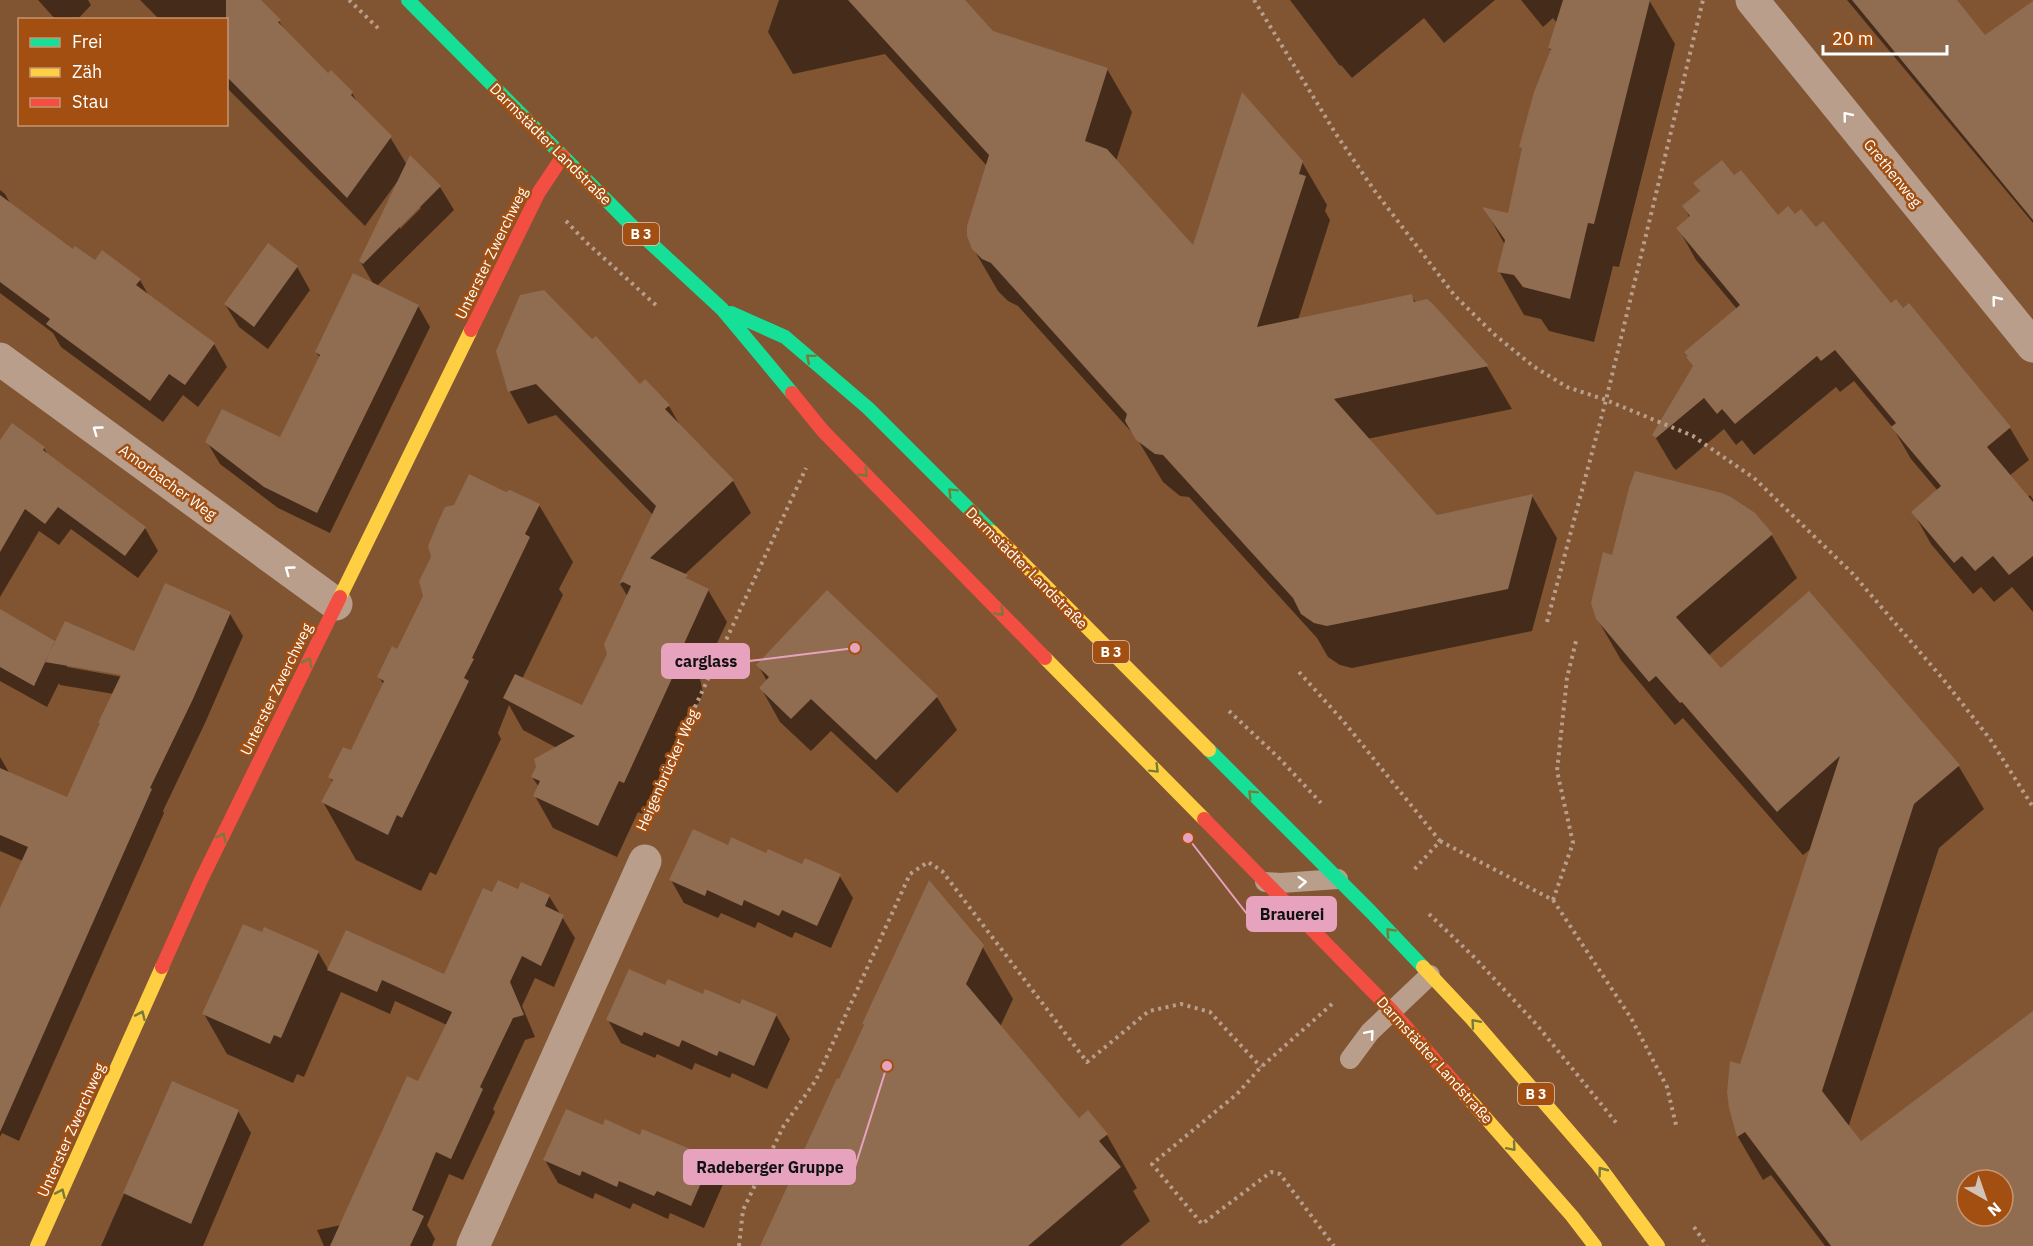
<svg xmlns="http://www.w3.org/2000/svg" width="2033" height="1246" font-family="'IBM Plex Sans',sans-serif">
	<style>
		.shadow { fill: #0007; fill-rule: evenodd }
		.building { fill: #906c51; fill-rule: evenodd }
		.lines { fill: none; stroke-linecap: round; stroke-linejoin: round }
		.path { stroke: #b99f8b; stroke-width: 4; stroke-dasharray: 3 4.5; stroke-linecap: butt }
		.lane { stroke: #b99f8b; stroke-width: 20 }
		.street { stroke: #b99f8b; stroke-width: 33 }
		.fast { stroke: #16e098; stroke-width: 14 }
		.slow { stroke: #ffcf43; stroke-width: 14 }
		.jam { stroke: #f24e42; stroke-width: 14 }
		.oneway { stroke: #fff }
		.oneway2 { stroke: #787a3a }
		.labels { text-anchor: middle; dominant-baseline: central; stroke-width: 5; stroke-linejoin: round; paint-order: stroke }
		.shield { fill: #a24f11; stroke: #e3cab8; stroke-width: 1.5 }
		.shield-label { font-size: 14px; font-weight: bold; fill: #fff }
		.street-label { font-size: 15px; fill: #fff; stroke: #a24f11 }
		.leader { fill: none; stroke: #e7a3bd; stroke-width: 2 }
		.callout-dot { fill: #e7a3bd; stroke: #a24f11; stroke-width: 2 }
		.callout { fill: #e7a3bd; stroke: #e7a3bd; stroke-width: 2 }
		.callout-label { font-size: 16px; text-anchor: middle; font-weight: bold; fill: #111 }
	</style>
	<rect width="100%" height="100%" fill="#815432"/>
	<path class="shadow" d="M38,0H88L91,5L77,20H56Z
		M140,0H259L279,21L285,31L328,76L352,93L359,105L390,137L407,165L411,158L440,187L454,210L377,286L418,306L430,327L330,533L278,508L220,464L207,442L280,439L320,358L316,352L374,285L360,261L399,182H397L365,226L226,87V20H160ZM419,206L421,208L400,229V224Z
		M779,0H963L992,33L1107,69L1132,112L1116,161L1193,247L1302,162L1327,205L1325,211L1330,220L1298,320L1411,295L1416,303L1431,304L1487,367L1512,409L1367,439L1436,516L1532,496L1557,538L1532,631L1352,668L1340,665L1328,657L1317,638L1189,497L1180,496L1163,482L1136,437L1018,306L1008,301L998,291L973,248L987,166L885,54L793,74L768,32Z
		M1290,0H1495L1444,43L1424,18L1352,78L1341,65L1340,66Z
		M1521,0H1649L1675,44L1619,267L1613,266L1594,342L1549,331L1541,319L1524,315L1499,271L1505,245L1485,209L1509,215L1523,150L1521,147L1552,52L1549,48L1557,23L1553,18L1543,27Z
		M1847,0H1955L1985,37L2033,3V223Z
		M1734,177L1778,217L1891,305L1903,310L1909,305L2010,428L2029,460L2009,476L2027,498L2030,495L2033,499V612L2012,587L1994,602L1981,587L1973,594L1931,544L1913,512L1938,491L1911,459L1893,428L1854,381L1840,392L1836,387L1754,455L1742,440L1736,445L1724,429L1676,470L1673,467L1654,435L1694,368L1688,357L1737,309L1696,260L1678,228L1690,218L1684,207L1701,193L1695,183Z
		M0,190L5,194L11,205L74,251L95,262L140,280L149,296L214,344L227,367L198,407L183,395L163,422L61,347L53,333L0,293Z
		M297,267L310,290L268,349L239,327L225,304Z
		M497,351L639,386L669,406L682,429L733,481L751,513L684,575L690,582L708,590L727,622L700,679L703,693L698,704L692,706L643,814L638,812L617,857L553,828L535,796L539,787L532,777L557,748L523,730L509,705L498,733L501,739L436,875L430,872L421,891L356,860L323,802L333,783L330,777L351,752L384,685L379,677L506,493L539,505L573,562L559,589L563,595L522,679L583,707L609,655L628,597L620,584L653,515L556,415L528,424L510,392Z
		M13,425L44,448L48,455L145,528L158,551L138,578L71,529L59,545L39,531L0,597V442Z
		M1771,534L1797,578L1708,656L1721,670L1958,765L1984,809L1939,848L1848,1128L1860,1144L2033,1029V1246H1825L1771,1175L1763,1180L1738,1137L1731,1108L1741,1066L1812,848L1803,855L1683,718L1675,725L1621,660L1595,615L1613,556ZM1967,1180H2003V1216H1967Z
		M0,610L56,644L135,653L230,614L243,636L205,723L163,811L164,813L19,1141L2,1133L0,1137V951L23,861L0,851V757L10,774L68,799L114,694L60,685L59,683L47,707L0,681ZM67,664L129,675L128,678L67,667Z
		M758,665L937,697L957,730L897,793L831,731L811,751L780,722L761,688L767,681Z
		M728,847L839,875L853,898L831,948L795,932L792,938L758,922L755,928L721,913L718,918L684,903L671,880Z
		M519,891L549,896L575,938L554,987L535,978L522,1006L535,1037L525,1040L493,1109L495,1112L463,1180L449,1174L427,1225L435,1239L432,1246H324L317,1230L341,1225L418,1083L447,1025L395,1001L390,1014L341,992L304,1077L297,1074L293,1083L227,1054L204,1014L318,952L329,971L346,932L444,976L493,894Z
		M982,946L1013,999L1000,1027L1079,1120L1107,1135L1137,1188L1133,1191L1150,1221L1120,1246H761L840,1081L865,1027L863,1024Z
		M666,987L776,1015L790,1039L767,1089L732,1073L730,1078L695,1063L692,1070L657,1054L655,1058L621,1043L608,1020Z
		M173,1083L238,1111L251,1133L203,1246H101Z
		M604,1127L711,1159L724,1182L704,1228L670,1213L668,1219L633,1203L630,1209L595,1193L593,1199L558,1183L545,1160Z"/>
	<path class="building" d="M226,0H261L281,20L278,22L328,73L331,70L353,92L351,95L392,136L347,198L226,76Z
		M848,0H965L993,31L1108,68L1085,141L1107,149L1193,245L1242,92L1303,161L1299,174L1306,176L1257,327L1412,294L1414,302L1427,299L1432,303L1489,366L1334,399L1437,515L1533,494L1508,589L1327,626L1314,623L1301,614L1293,598L1163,455L1155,454L1136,440L1125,421L1127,414L991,263L982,259L972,249L967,236V226L989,155Z
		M1563,0H1650L1594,224L1588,223L1570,299L1523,287L1514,275L1497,272L1505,240L1482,207L1508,213L1522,148L1519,147L1534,92L1551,49L1548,48Z
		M1852,0H1957L1985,35L2033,1V220Z
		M410,155L441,186L363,264L359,261Z
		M1722,160L1734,175L1741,170L1778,215L1788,206L1795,214L1801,209L1816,227L1823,221L1891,303L1896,299L1903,308L1909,303L2011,427L1987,447L2033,502V556L2009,575L1993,556L1975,571L1962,556L1954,563L1911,512L1941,486L1891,427L1896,423L1835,350L1821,361L1817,356L1735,424L1722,409L1717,414L1704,398L1656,438L1652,435L1693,366L1686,357L1688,356L1684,352L1740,305L1676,228L1690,216L1682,206L1700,191L1693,183Z
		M0,195L73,249L75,246L95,260L102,250L141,279L136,285L215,343L185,385L169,374L150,401L46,324L50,319L0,282Z
		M268,243L298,266L254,327L224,304Z
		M353,273L419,305L317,513L264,487L205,442L222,409L280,437L320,355L315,352Z
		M544,290L592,339L596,336L640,384L645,379L670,405L665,409L734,480L650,558L688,575L686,578L709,589L683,646L685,660L680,672L674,674L624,783L619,781L598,826L533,796L540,781L531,777L536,767L534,759L575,736L503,698L515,674L582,705L607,654L604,644L631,586L623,582L619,584L656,506L536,384L508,392L496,351L520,295Z
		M12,423L45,447L43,450L146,527L125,556L58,507L45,524L25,509L0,552V440Z
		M1635,471L1722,493L1731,497L1755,513L1773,534L1676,617L1721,668L1809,591L1960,765L1914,804L1822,1091L1861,1141L2033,1011V1246H1831L1745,1132L1737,1137L1729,1108L1727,1092L1730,1061L1740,1064L1840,756L1777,812L1682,702L1680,703L1656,676L1649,682L1596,619L1591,603L1603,552L1612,555L1629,488ZM1967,1180H2003V1216H1967Z
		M469,474L506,492L510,490L540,504L525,534L530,537L472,658L474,659L464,678L469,681L402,818L397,815L388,835L321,802L333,780L328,777L343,747L351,750L384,681L377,677L392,646L397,649L423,596L419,581L431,557L428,546L438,522L445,507L454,505Z
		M165,583L231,612L193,699L150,788L152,789L0,1132V908L28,847L0,835V768L67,797L100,723H98L121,675L45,662L65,621L134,651Z
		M827,590L938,696L876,760L811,699L791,719L759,688L769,677L756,665Z
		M0,609L55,641L34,686L0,667Z
		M693,829L728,845L731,837L766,853L768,849L802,864L805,858L841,874L817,926L782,910L779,916L744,900L742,906L707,890L705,896L669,880Z
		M498,880L518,889L521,882L550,895L545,906L564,915L541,966L522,956L510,982L524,1015L513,1018L480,1087L483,1089L451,1159L436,1152L412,1210L424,1216L410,1246H330L407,1076L418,1081L452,1012L382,980L377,992L327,970L346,930L444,974L483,888L492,892Z
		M929,880L984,945L966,984L1079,1118L1088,1110L1108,1134L1099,1141L1121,1167L1028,1246H760L837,1078L839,1079L864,1025L862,1024Z
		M243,924L262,932L264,927L319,951L281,1038L274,1035L270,1044L202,1014Z
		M629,969L665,985L668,979L703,994L705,989L740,1004L742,999L777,1014L754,1066L719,1051L717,1056L682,1040L679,1047L644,1032L642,1036L606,1020Z
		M172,1081L239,1110L191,1224L123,1193Z
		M566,1109L603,1125L605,1119L640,1135L642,1129L712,1158L691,1206L657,1191L654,1196L619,1181L617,1187L582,1171L580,1176L543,1160Z"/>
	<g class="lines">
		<path class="path" d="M349,0L381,31
			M1254,0L1336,134L1374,190L1455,296L1495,335L1533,366L1567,387L1606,400L1693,436L1754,478L1853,574L1943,679L1990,739L2033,807
			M566,221L586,242L657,306
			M1547,622L1606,400L1703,0
			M1299,672L1344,722L1440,841L1412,872
			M1229,711L1279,758L1321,803
			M641,823L806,468
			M1440,841L1553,900L1573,843L1557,771L1567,678L1576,641
			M1553,900L1631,1018L1667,1087L1676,1125
			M1429,914L1475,958L1537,1025L1618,1125
			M1332,1004L1261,1067L1237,1094L1152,1164L1202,1224L1271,1172L1280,1174L1334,1246
			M1694,1227L1707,1246
			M739,1246L743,1210L783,1127L816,1080L910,874L928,862L942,871L1087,1062L1149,1011L1181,1004L1210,1012L1261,1067"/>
		<path class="lane" d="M1265,882L1281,883L1338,879
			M1350,1059L1370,1032L1430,975"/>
		<path class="street" d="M1752,0L2033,346
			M0,359L336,604
			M473,1246L645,861"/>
		<path class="fast" d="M408,0L631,225L722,309L792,393
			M731,313L785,337L868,408L992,532
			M1209,750L1371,912L1423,967"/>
		<path class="slow" d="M992,532L1209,750
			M340,597L471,330
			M1045,658L1204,819
			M1423,967L1471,1018L1599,1166L1658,1246
			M1462,1091L1572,1216L1595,1246
			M37,1246L162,967"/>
		<path class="jam" d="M471,330L539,192L563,156
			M792,393L823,431L1045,658
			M1204,819L1393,1012L1462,1091
			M162,967L201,880L340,597"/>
	</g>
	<defs><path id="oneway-chevron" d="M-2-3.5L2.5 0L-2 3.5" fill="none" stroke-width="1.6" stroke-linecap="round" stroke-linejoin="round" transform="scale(1.5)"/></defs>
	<g class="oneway">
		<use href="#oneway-chevron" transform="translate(1847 116) rotate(-129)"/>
		<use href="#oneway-chevron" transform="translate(1996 300) rotate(-129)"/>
		<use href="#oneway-chevron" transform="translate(97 430) rotate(-144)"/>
		<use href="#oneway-chevron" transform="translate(289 570) rotate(-144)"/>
		<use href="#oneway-chevron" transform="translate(1302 882) rotate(-4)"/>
		<use href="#oneway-chevron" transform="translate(1370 1034) rotate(-49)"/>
	</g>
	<g class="oneway2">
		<use href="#oneway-chevron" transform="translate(810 358) rotate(-140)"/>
		<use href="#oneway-chevron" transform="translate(864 473) rotate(46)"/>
		<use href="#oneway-chevron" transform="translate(952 492) rotate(-135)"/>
		<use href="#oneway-chevron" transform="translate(1000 612) rotate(46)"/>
		<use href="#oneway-chevron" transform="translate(308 662) rotate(-64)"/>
		<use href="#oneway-chevron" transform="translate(1155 769) rotate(45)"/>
		<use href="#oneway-chevron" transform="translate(1252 794) rotate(-135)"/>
		<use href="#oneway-chevron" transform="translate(222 837) rotate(-64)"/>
		<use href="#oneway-chevron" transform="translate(1390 932) rotate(-133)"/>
		<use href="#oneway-chevron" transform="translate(141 1015) rotate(-66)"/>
		<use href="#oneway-chevron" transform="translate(1475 1023) rotate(-131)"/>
		<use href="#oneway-chevron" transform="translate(1512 1147) rotate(49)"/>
		<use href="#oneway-chevron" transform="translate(1602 1171) rotate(-127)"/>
		<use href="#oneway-chevron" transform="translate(61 1193) rotate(-66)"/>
	</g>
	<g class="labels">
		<g class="shield">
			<rect x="623" y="223" width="36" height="22" rx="4.5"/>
			<rect x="1093" y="641" width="36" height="22" rx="4.5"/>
			<rect x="1518" y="1083" width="36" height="22" rx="4.5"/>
		</g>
		<g class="shield-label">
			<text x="641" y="234">B 3</text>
			<text x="1111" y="652">B 3</text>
			<text x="1536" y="1094">B 3</text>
		</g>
		<g class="street-label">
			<text transform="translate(551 144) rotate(45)">Darmstädter Landstraße</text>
			<text transform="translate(1893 173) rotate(51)">Grethenweg</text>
			<text transform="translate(491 253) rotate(-64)">Unterster Zwerchweg</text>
			<text transform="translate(168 482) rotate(36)">Amorbacher Weg</text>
			<text transform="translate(1027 568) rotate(45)">Darmstädter Landstraße</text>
			<text transform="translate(276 689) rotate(-64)">Unterster Zwerchweg</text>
			<text transform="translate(667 770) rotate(-66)">Heigenbrücker Weg</text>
			<text transform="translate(1435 1060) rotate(48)">Darmstädter Landstraße</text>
			<text transform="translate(71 1130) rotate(-66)">Unterster Zwerchweg</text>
		</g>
	</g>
	<path class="leader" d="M855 648L749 661M1188 838L1247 914M887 1066L855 1167"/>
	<g class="callout-dot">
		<circle cx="855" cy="648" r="6"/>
		<circle cx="1188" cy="838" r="6"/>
		<circle cx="887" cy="1066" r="6"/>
	</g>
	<g class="callout">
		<rect x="662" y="644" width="87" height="34" rx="6"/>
		<rect x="1247" y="897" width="89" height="34" rx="6"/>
		<rect x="684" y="1150" width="171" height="34" rx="6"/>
	</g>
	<g class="callout-label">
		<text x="706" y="667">carglass</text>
		<text x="1292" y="920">Brauerei</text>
		<text x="770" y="1173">Radeberger Gruppe</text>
	</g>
	<rect x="18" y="18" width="210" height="108" fill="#a24f11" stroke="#c79570" stroke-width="1.5"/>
	<rect x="30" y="38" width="30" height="9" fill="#16e098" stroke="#c79570" stroke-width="1.5"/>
	<text x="72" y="48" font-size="18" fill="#ffffff">Frei</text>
	<rect x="30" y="68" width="30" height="9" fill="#ffcf43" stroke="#c79570" stroke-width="1.5"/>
	<text x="72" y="78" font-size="18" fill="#ffffff">Zäh</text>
	<rect x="30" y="98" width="30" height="9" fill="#f24e42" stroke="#c79570" stroke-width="1.5"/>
	<text x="72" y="108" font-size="18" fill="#ffffff">Stau</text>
	<g transform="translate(1985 1198) rotate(140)"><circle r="28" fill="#a24f11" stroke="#c79570" stroke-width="1.5"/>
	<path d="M0-4.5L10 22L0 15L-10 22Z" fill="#d3c3b7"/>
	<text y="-9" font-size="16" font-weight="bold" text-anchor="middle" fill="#ffffff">N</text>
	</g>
	<path d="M1823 45v9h124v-9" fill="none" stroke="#ffffff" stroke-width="3"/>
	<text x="1832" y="45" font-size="18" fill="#ffffff" stroke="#a24f11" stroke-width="4.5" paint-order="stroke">20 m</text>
</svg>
